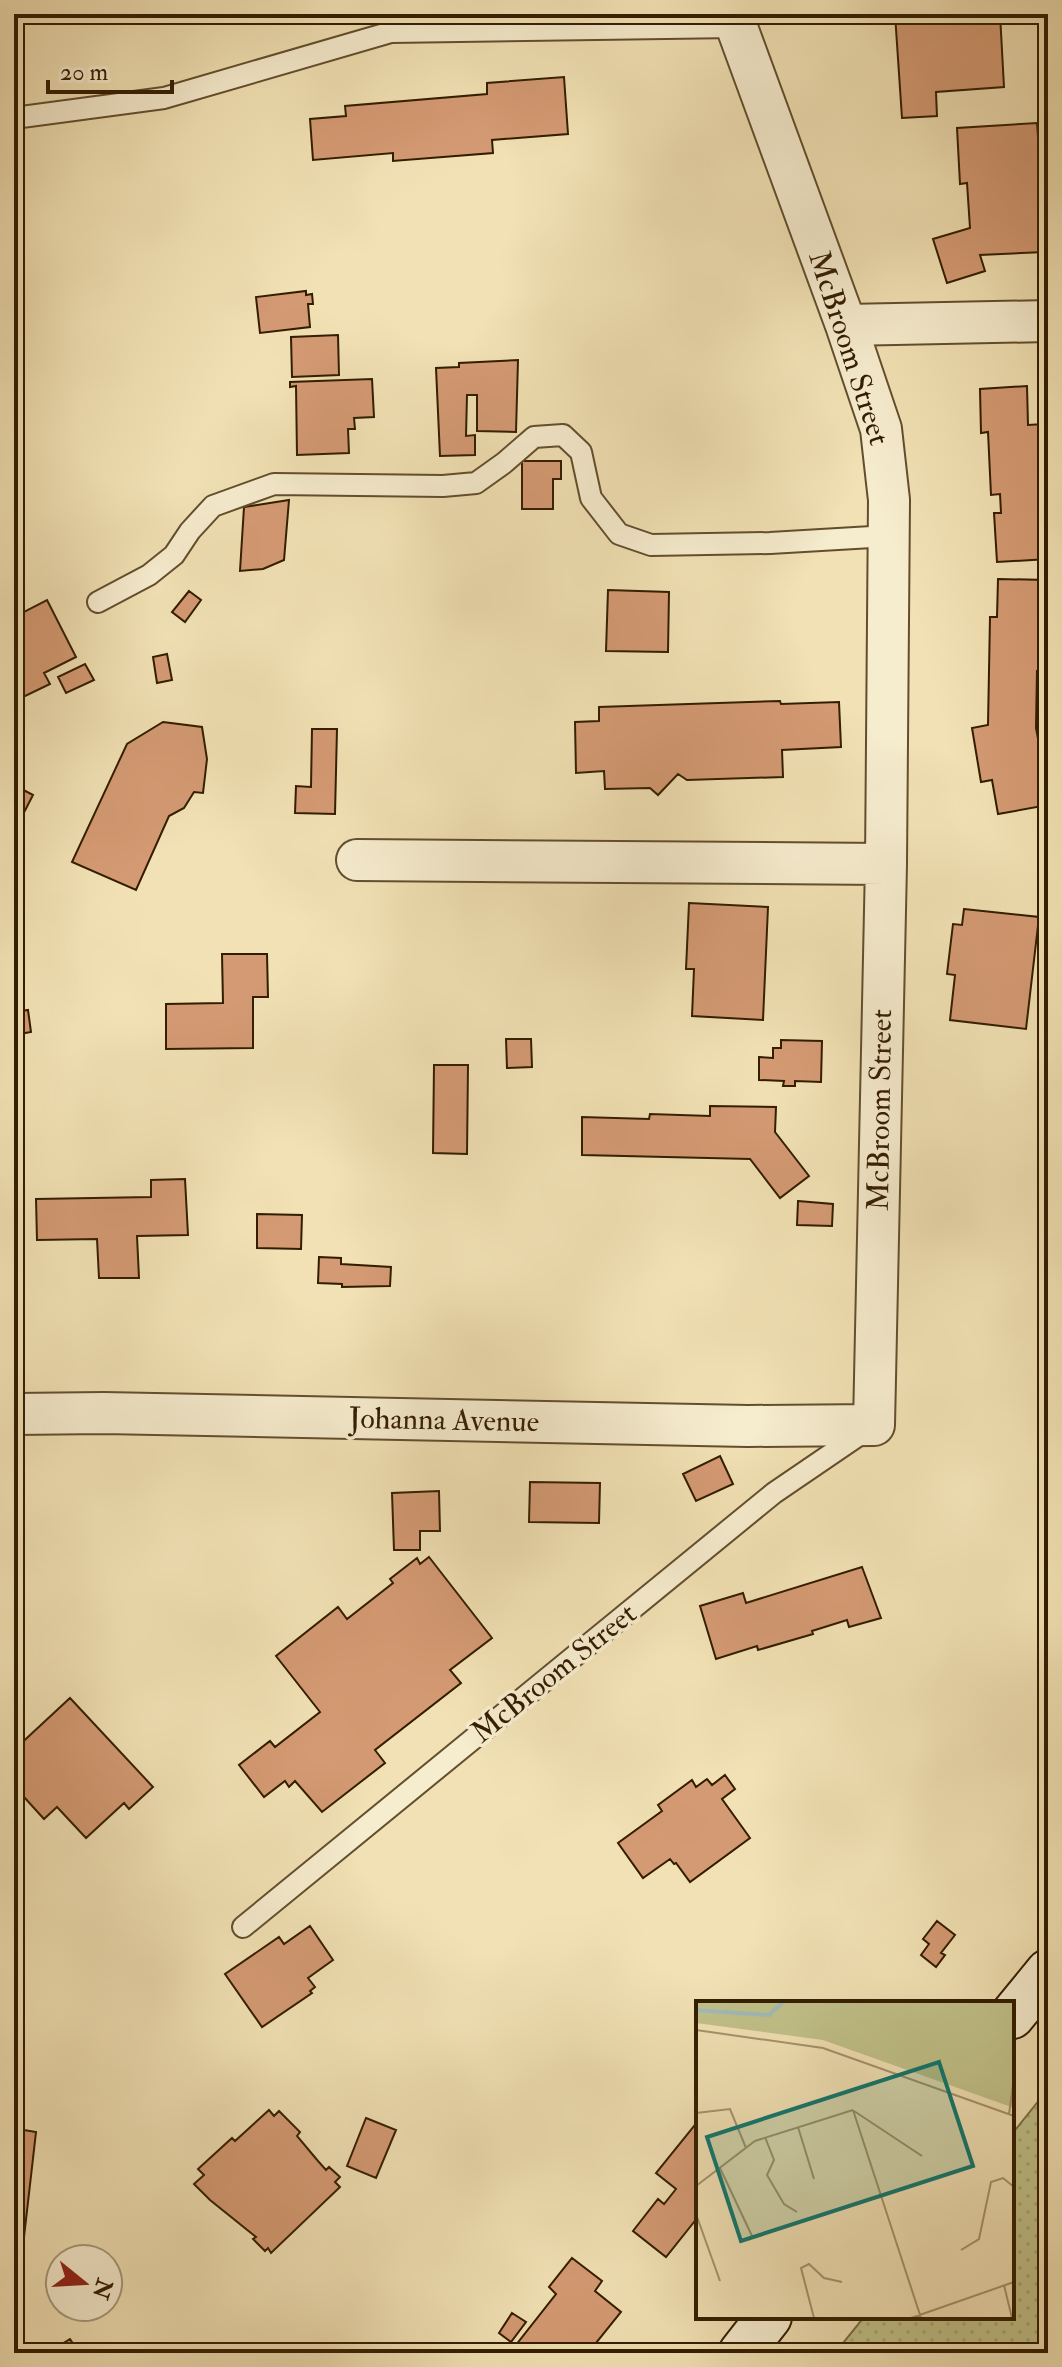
<svg xmlns="http://www.w3.org/2000/svg" width="1062" height="2367" font-family="'IM FELL Double Pica',serif">
	<style>
		.park { fill: url(#park-dots); stroke: #7a6f44; stroke-width: 2 }
		.building { fill: #d49a73; stroke: #331d00; stroke-width: 2 }
		.lines { fill: none; stroke-linecap: round; stroke-linejoin: round }
		.service-casing { stroke: #624e2d; stroke-width: 24 }
		.minor-casing { stroke: #624e2d; stroke-width: 44 }
		.secondary-casing { stroke: #331d00; stroke-width: 48 }
		.service { stroke: #f6ecce; stroke-width: 20 }
		.minor { stroke: #f6ecce; stroke-width: 40 }
		.secondary { stroke: #f6ecce; stroke-width: 44 }
		.labels { text-anchor: middle; dominant-baseline: central; stroke-width: 7; stroke-linejoin: round; paint-order: stroke }
		.street-label { font-size: 30px; fill: #331d00; stroke: #f6ecce }
		.inset-river { fill: none; stroke: #a1bab9; stroke-width: 4 }
		.inset-road { fill: none; stroke: #a5936c; stroke-width: 2 }
		.view { fill: #0f766e; fill-opacity: 0.15; stroke: #0f766e; stroke-width: 4 }
		.inset-edge { fill: none; stroke: #331d00; stroke-width: 4 }
	</style>
	<defs>
		<pattern id="park-dots" width="8" height="8" patternUnits="userSpaceOnUse" patternTransform="scale(2)"><rect width="8" height="8" fill="#c1c189"/><path d="M2 2h.1M6 6h.1" fill="none" stroke="#a6a574" stroke-width="1.8" stroke-linecap="round"/></pattern>
	</defs>
	<rect width="100%" height="100%" fill="#f1e1b4"/>
	<filter id="stains"><feTurbulence type="fractalNoise" baseFrequency=".0025" numOctaves="4"/><feColorMatrix values="0 0 0 0 .2 0 0 0 0 .09 0 0 0 0 .02 0 0 0 .5 -.17"/></filter>
	<radialGradient id="worn" r=".72"><stop offset=".6" stop-color="#630" stop-opacity="0"/><stop offset="1" stop-color="#630" stop-opacity=".3"/></radialGradient>
	<path class="park" d="M1048,2089V2353H835L864,2317H1012V2134Z"/>
	<path class="building" d="M895,14H1000L1004,87L936,92L937,116L902,118Z
		M564,77L568,134L492,140L493,153L393,161V153L313,160L310,119L346,116L345,106L487,94V83Z
		M1037,123L1039,150H1042L1045,213H1042L1044,252L980,255L985,271L947,283L933,239L970,228L967,183L960,184L957,128Z
		M306,291V295L312,294L313,304H308L310,327L260,333L256,297Z
		M338,335L339,375L292,377L291,337Z
		M518,360L516,432L477,431V395H467L466,436L475,435V455L440,456L436,368L459,367V363Z
		M372,379L374,417L354,418L355,429H348L349,453L297,455L296,386L290,387V382Z
		M1027,386L1028,425L1044,424L1045,438H1048V559L997,562L994,513H1001L1000,494L991,495L988,432L981,433L980,389Z
		M522,461H561V479H553V509H522Z
		M289,500L284,560L263,569L240,571L244,507Z
		M998,579L1047,580L1046,670L1037,671L1036,728L1048,791V805L998,814L992,780L981,782L972,728L988,725L990,617H997Z
		M608,590L669,592L668,652L606,651Z
		M189,591L201,600L185,622L172,612Z
		M47,600L76,657L44,673L50,684L21,698L14,688V617Z
		M167,654L172,680L157,683L153,657Z
		M85,664L94,680L66,693L58,677Z
		M780,701L781,704L839,702L841,747L782,750L783,777L687,780L678,774L658,795L650,788L605,789L604,771L576,773L575,722L599,721V707Z
		M163,722L202,727L207,759L203,793L194,792L184,808L169,816L136,890L72,862L127,744Z
		M312,729H337L335,814L295,813L296,786L311,787Z
		M14,785L33,795L14,832Z
		M689,903L768,907L763,1020L692,1016L694,969H686Z
		M964,909L1039,917L1026,1029L950,1020L955,975L947,974L953,924L962,925Z
		M222,954H267L268,997H253V1048L166,1049V1004L223,1003Z
		M28,1010L31,1032L14,1035V1012Z
		M506,1039H531L532,1067L507,1068Z
		M781,1040L822,1041L821,1082L795,1081V1086H783L784,1081L759,1080V1057L773,1058V1048H781Z
		M434,1065H468L467,1154L433,1153Z
		M710,1106L776,1107L775,1132L809,1176L780,1198L750,1159L582,1155V1117L649,1119L650,1114L710,1116Z
		M185,1179L188,1235L137,1236L139,1278H99L97,1239L37,1240L36,1199L151,1197V1180Z
		M798,1201L833,1204L832,1226L797,1225Z
		M257,1214L302,1215L301,1249L257,1248Z
		M14,1252H21L22,1286H15L14,1310Z
		M319,1257L341,1258V1264L391,1267L390,1286L342,1287V1284L318,1283Z
		M720,1456L733,1484L696,1501L683,1474Z
		M530,1482L600,1483L599,1523L529,1522Z
		M439,1491L440,1531H420V1550H394L392,1493Z
		M429,1557L492,1638L450,1670L461,1683L375,1750L385,1763L322,1812L295,1781L289,1787L285,1781L264,1797L239,1765L270,1741L275,1747L320,1712L276,1656L338,1607L347,1619L393,1583L390,1579L417,1558L420,1564Z
		M862,1567L881,1618L849,1627L847,1620L812,1631L813,1634L758,1650L757,1646L716,1659L700,1606L743,1593L746,1603Z
		M70,1698L153,1787L129,1809L124,1803L86,1838L57,1807L44,1819L14,1786V1750Z
		M725,1775L735,1789L722,1799L750,1838L690,1882L676,1863L674,1864L670,1859L643,1878L618,1843L662,1811L658,1805L692,1780L696,1787L707,1779L712,1785Z
		M937,1921L955,1935L941,1953L945,1955L936,1967L921,1955L929,1944L923,1939Z
		M310,1926L333,1960L308,1978L315,1987L310,1991L312,1993L262,2027L225,1974L279,1937L284,1944Z
		M269,2110L274,2116L279,2111L300,2132L297,2136L318,2161L326,2170L329,2167L340,2177L335,2182L340,2187L271,2253L268,2248L265,2251L253,2239L256,2237L210,2200L194,2184L204,2175L198,2169L232,2138L235,2141Z
		M366,2118L396,2130L376,2178L347,2166Z
		M698,2121V2217L666,2257L633,2231L658,2199L664,2204L676,2189L656,2173Z
		M24,2130L36,2132L24,2237L18,2236L15,2269L14,2136L23,2137Z
		M572,2258L602,2281L595,2291L621,2312L588,2353H517L512,2350L556,2294L549,2287Z
		M512,2313L526,2322L511,2342L499,2333Z
		M70,2339L79,2353H47Z"/>
	<g class="lines">
		<g class="service-casing">
			<path id="service" d="M14,118L164,98L391,32L736,27
				M98,602L149,575L174,555L190,531L213,506L274,484L443,486L476,483L504,463L534,437L563,435L581,452L591,498L619,534L651,545L770,543L889,536
				M243,1927L774,1493L865,1431"/>
		</g>
		<g class="minor-casing">
			<path id="minor" d="M846,325L1048,321
				M357,860L886,864
				M14,1414L104,1413L748,1426L874,1425L886,864L889,500L881,429L846,325L732,14"/>
		</g>
		<g class="secondary-casing">
			<path id="secondary" d="M1012,2016L1048,1972
				M741,2353L769,2317"/>
		</g>
		<use href="#service" class="service"/>
		<use href="#minor" class="minor"/>
		<use href="#secondary" class="secondary"/>
	</g>
	<g class="labels">
		<g class="street-label">
			<text transform="translate(849 348) rotate(72)">McBroom Street</text>
			<text transform="translate(880 1110) rotate(-89)">McBroom Street</text>
			<text transform="translate(444 1420) rotate(1)">Johanna Avenue</text>
			<text transform="translate(554 1673) rotate(-39)">McBroom Street</text>
		</g>
	</g>
	<g transform="translate(696 2001)">
		<rect width="318" height="318" fill="#f1e1b4"/>
		<path d="M0,1H318V107L127,39L0,22Z" fill="#c1c189"/>
		<path class="inset-river" d="M0,9L73,14L87,1"/>
		<path class="inset-road" d="M0,29L127,47L318,115M157,109L225,317M158,110L226,155M0,112L34,108L50,147M313,113L318,77M102,126L118,178M69,136L78,159L71,174L88,203L101,211M24,167L56,235M0,185L59,140L157,109M0,213L24,280M265,249L283,238L295,181L307,177L318,186M308,284L316,317M118,317L105,267L113,263L128,277L146,281M215,317L318,281"/>
		<path class="view" d="M243,61L277,165L45,240L11,136Z"/>
		<rect width="318" height="318" class="inset-edge"/>
	</g>
	<rect width="1062" height="2367" fill="none" stroke="#f1e1b4" stroke-width="48"/>
	<rect x="16" y="16" width="1030" height="2335" fill="none" stroke="#331d00" stroke-width="4"/>
	<rect x="24" y="24" width="1014" height="2319" fill="none" stroke="#331d00" stroke-width="2"/>
	<g transform="translate(84 2283) rotate(108)"><circle r="38" fill="#f6ecce" stroke="#a8997c" stroke-width="2"/>
	<path d="M0-6L14 30L0 20L-14 30Z" fill="#8f2418"/>
	<text y="-12" font-size="22" font-weight="bold" text-anchor="middle" fill="#331d00">N</text>
	</g>
	<path d="M48 80v12h124v-12" fill="none" stroke="#331d00" stroke-width="4"/>
	<text x="60" y="80" font-size="24" fill="#331d00" stroke="#f6ecce" stroke-width="6" paint-order="stroke">20 m</text>
	<rect width="100%" height="100%" filter="url(#stains)"/>
	<rect width="100%" height="100%" fill="url(#worn)"/>
</svg>
